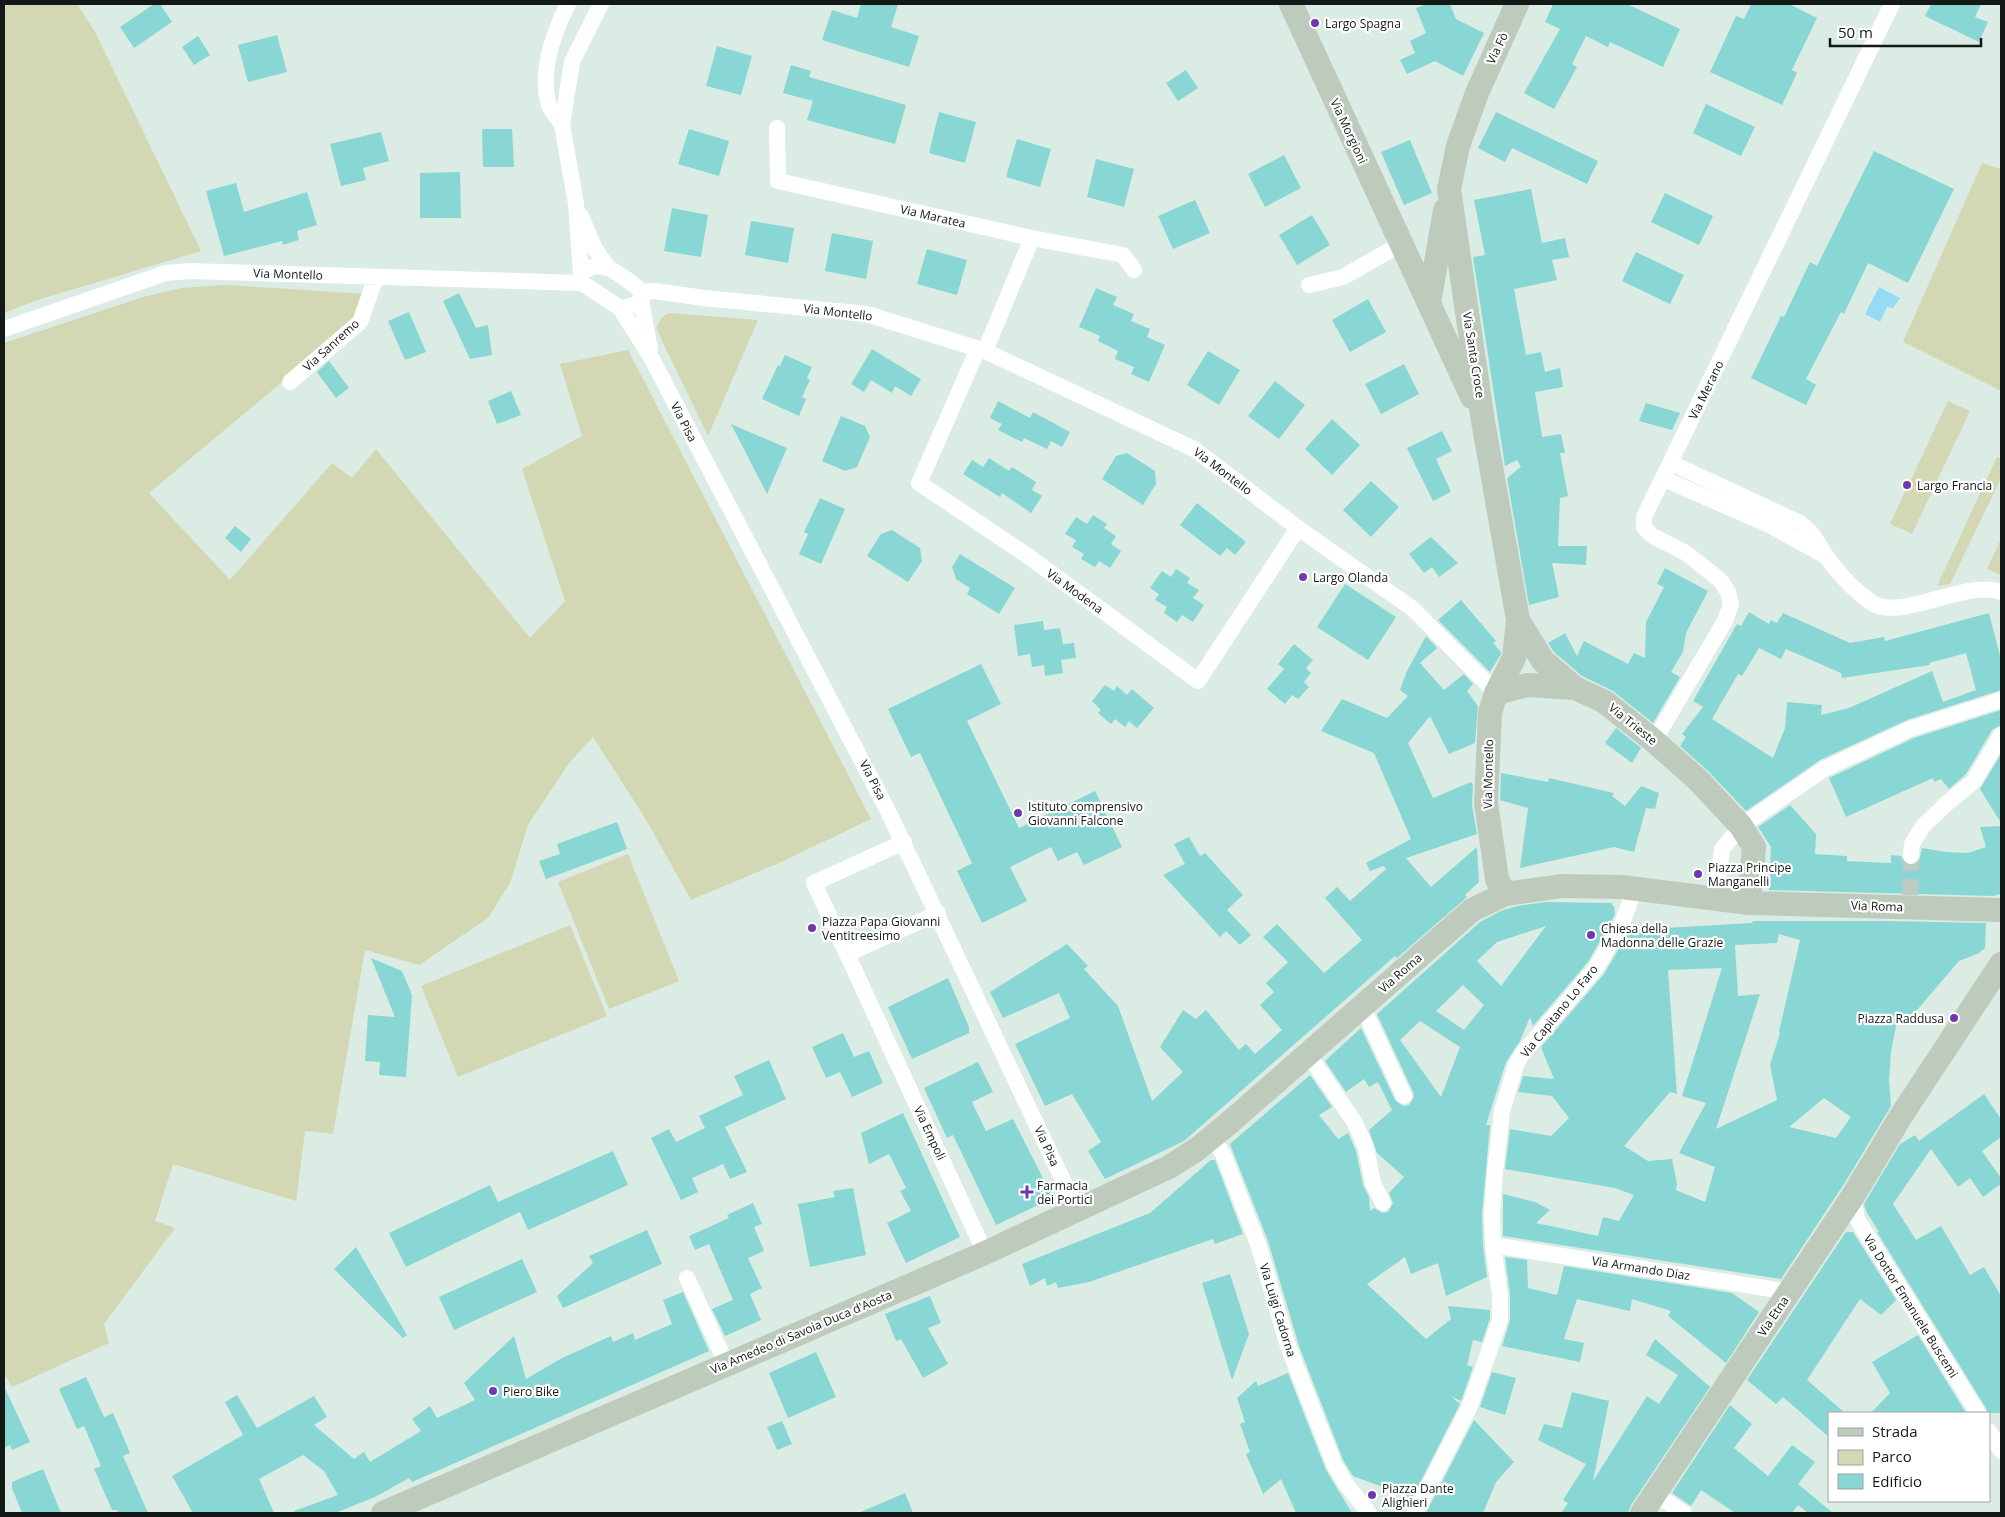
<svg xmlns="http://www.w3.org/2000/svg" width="2005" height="1517" font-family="'Open Sans',sans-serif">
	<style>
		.green { fill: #d3d7b3 }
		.water { fill: #95dcf2 }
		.building { fill: #89d7d4; fill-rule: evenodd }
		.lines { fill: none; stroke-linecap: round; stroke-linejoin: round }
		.street-tunnel { stroke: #bcccc4; stroke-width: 16; stroke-dasharray: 16 8; stroke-linecap: butt }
		.street { stroke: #fff; stroke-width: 16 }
		.secondary { stroke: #becbbc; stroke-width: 24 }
		.poi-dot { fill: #6e39af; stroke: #fff; stroke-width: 2 }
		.labels { text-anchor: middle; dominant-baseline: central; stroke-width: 4.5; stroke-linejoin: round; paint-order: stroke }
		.poi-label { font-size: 12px; fill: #121916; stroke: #fff; text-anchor: start }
		.street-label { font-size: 12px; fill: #121916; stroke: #fff }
	</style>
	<rect width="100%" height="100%" fill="#daece3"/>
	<path class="green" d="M4,4H77L95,32L201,251L34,301L4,313Z
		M1982,163L2001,169V391L1903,342Z
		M225,285L366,294L353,323L149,493L230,580L332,463L352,478L376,449L530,638L565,601L522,469L582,436L560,364L628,350L871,819L781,862L691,900L645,818L593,737L570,762L528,825L510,883L488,918L419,965L365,950L333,1134L305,1131L296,1201L173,1164L155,1221L175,1228L104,1324L109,1343L12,1387L4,1373V343L143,297L182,288Z
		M669,313L758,320L708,436L656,328L662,317Z
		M1948,401L1970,411L1912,534L1890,524Z
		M1997,457L2001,458V478L1950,584L1937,586Z
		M2001,539V575L1987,569Z
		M628,854L679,981L609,1009L558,882Z
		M570,925L607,1016L458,1077L421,986Z"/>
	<path class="water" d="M1879,287L1900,298L1893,308L1887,307L1880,322L1865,314Z"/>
	<path class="building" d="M154,4H160L172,22L134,48L120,27Z
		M861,4H898L891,27L919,36L909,67L822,40L832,10L857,18Z
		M1427,4H1450L1456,19L1484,33L1463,76L1435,61L1407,74L1400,60L1415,53L1410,41L1426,33L1416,8Z
		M1553,4H1627L1680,29L1663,67L1610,42L1608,47L1586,36L1572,64L1577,67L1554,109L1524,93L1560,29L1545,22Z
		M1751,4H1789L1817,18L1792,70L1797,73L1782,105L1710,72L1736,16L1744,19Z
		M1931,4H1981L1975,17L1988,22L1979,42L1925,16Z
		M277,35L287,72L248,82L238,45Z
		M198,36L210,55L194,65L182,47Z
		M717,46L752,56L741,95L706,86Z
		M791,65L811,71L809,77L906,105L895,144L807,120L813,101L783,93Z
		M1186,70L1198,88L1178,101L1166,83Z
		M1706,104L1755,127L1741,156L1693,133Z
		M939,112L976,122L965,163L929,153Z
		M1496,112L1598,161L1587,184L1512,148L1505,162L1478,148Z
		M482,129H512L514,167H483Z
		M689,129L729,141L719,176L678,164Z
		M381,132L389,161L363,168L366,180L341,186L330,144Z
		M1017,139L1051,149L1040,187L1006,177Z
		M1410,140L1432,193L1404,205L1381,152Z
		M1874,151L1954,189L1908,283L1868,263L1844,314L1841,312L1806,379L1816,385L1806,405L1751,378L1781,316L1784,317L1810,262L1817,266Z
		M1284,155L1301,188L1265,207L1248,174Z
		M1096,159L1134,169L1124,207L1087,197Z
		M460,172L461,218H420V173Z
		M236,183L244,212L307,192L317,225L297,231L299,240L283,245L282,241L224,256L206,191Z
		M1531,189L1542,243L1565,238L1569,257L1552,260L1557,280L1514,289L1526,355L1541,352L1545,372L1560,368L1563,387L1535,392L1542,437L1561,434L1565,453H1560L1568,496L1560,498L1558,546H1587L1586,565L1552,563L1559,597L1529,605L1507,478L1521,467L1517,460L1505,466L1473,257L1485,255L1474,200Z
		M1665,193L1713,216L1699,245L1651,222Z
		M1195,200L1210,233L1173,249L1158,216Z
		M672,208L708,215L701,257L664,251Z
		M1312,215L1330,245L1297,265L1279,235Z
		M751,221L794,228L788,263L745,255Z
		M832,233L873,241L866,279L825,271Z
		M927,249L967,260L957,295L917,284Z
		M1636,252L1684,275L1670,304L1622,281Z
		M1096,288L1117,297L1113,305L1134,314L1131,321L1150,329L1147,337L1165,345L1149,382L1131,374L1134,367L1115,359L1118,351L1098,341L1100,336L1079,327Z
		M459,293L476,328L488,325L492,355L470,359L443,301Z
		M1368,299L1386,332L1350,352L1332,320Z
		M409,312L426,352L405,360L388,321Z
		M872,349L921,379L911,396L895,386L892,393L871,380L864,392L851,384Z
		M1208,351L1240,370L1219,405L1187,385Z
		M785,355L812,367L807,378L810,380L802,397L806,399L799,416L762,399L778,365L780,366Z
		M329,361L349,388L336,398L317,372Z
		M1404,364L1419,394L1381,414L1365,384Z
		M1275,381L1305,405L1279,439L1248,416Z
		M511,391L521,415L497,424L488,401Z
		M998,401L1030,418L1033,412L1070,432L1062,447L1051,441L1047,449L1024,438L1022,442L998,430L1002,424L990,418Z
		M1646,403L1680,413L1672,430L1639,421Z
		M841,416L865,426L870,437L857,467L845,471L822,461Z
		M1332,419L1360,445L1332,475L1305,449Z
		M731,424L787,448L767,494Z
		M1442,431L1452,451L1436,459L1451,492L1433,501L1407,448Z
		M1127,453L1155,471L1156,484L1143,505L1102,479L1116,456Z
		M989,458L1009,471L1012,467L1036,482L1032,490L1042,496L1031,513L1002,493L1000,497L963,474L972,460L983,467Z
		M1371,481L1399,507L1371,537L1343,510Z
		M820,498L845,509L821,564L799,554L808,534L804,532Z
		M1197,503L1246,542L1235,555L1227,548L1220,556L1180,525Z
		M1093,515L1107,524L1104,528L1116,536L1111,544L1121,551L1110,568L1099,561L1095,567L1081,559L1084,554L1072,547L1076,540L1065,534L1076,517L1087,524Z
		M235,526L251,539L241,552L225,538Z
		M892,530L920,548L922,561L908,582L867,556L881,534Z
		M1431,537L1458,563L1439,577L1432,567L1424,573L1409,554Z
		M960,554L1015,588L999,614L967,594L970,588L956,579L952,567Z
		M1665,568L1708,591L1686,633L1683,652L1671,672L1680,677L1653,723L1613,691L1582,676L1554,652L1548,643L1565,633L1577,656L1584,641L1628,664L1634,653L1645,658L1646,622L1664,587L1657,584Z
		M1176,569L1190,578L1187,583L1199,590L1193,598L1204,605L1193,622L1182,615L1177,622L1164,613L1167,607L1155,600L1159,594L1150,588L1162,571L1171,577Z
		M1345,584L1396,617L1368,660L1317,627Z
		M1461,600L1496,641L1493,643L1501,652V654L1490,672L1438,620Z
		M1749,612L1769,624L1771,620L1777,623L1783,613L1850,643L1884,637L1885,641L1989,613L2001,660V690L1907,720L1820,760L1746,811L1708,771L1680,746L1686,737L1682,734L1703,707L1693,701L1737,624L1741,626ZM1759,648L1781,659L1786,649L1841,673L1842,678L1930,665L1929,663L1966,653L1976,690L1943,702L1932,671L1849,708L1821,715L1822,705L1787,702L1785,728L1773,758L1712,719L1738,674L1742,676Z
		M1043,621L1044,630L1060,628L1063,644L1074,643L1076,658L1061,660L1063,673L1045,676L1044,665L1032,667L1030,654L1018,656L1014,625Z
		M1426,636L1437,648L1420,663L1444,690L1464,674L1473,684L1467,691L1478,706L1475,743L1449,754L1430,716L1408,743L1433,798L1471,782L1473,785L1472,805L1477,834L1406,858L1431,887L1477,847L1479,882L1465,895L1467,897L1397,958L1395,956L1184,1141L1105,1179L1088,1151L1101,1142L1072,1094L1045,1106L1015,1044L1070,1018L1059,993L1003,1018L990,992L1067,944L1088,966L1084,969L1118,1006L1152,1101L1183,1072L1160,1047L1183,1010L1196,1019L1206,1010L1239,1050L1246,1044L1255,1054L1282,1030L1260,1005L1274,992L1266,983L1288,962L1263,937L1277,924L1324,973L1362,940L1325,898L1337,887L1350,901L1386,869L1384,866L1370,871L1366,863L1411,839L1374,753L1321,731L1342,699L1387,718L1408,696L1400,690L1407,671Z
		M1294,644L1313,660L1306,668L1311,673L1304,682L1309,687L1298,699L1292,695L1285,704L1267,689L1284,669L1278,664Z
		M981,664L1001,704L967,721L1019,828L1095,791L1122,847L1084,865L1077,852L1058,861L1051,847L1010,867L1027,901L982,923L957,871L972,863L920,753L911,757L888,709Z
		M1105,685L1114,691L1117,686L1127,695L1132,689L1154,708L1137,728L1129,721L1125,727L1115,719L1111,724L1098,713L1101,710L1092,701Z
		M2001,710V725L1992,730L1966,774L1949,789L1941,779L1934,782L1933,778L1846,817L1829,778L1914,738Z
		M1616,728L1641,748L1632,763L1605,743Z
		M2001,754V823L1980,789Z
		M1501,773L1548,782L1549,778L1614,793L1612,796L1625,806L1641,786L1659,793L1655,809L1646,808L1634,852L1614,847L1520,868L1528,808L1500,800Z
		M1790,805L1816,834L1815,854L1847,856V861L1891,863V855L1901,856L1905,864L1915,865L1919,861L1922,848L1946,852L1968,853L1986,847L1980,827L2001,826V894L1993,896L1769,890L1771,847L1758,827Z
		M617,822L627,849L546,879L539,861L560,854L557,844Z
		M1189,837L1200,856L1205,853L1243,895L1227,910L1251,935L1240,945L1226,931L1220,937L1163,875L1185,864L1174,844Z
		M1546,902L1612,903V905L1614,906L1615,914L1588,962L1533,1026L1530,1017L1520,1041L1506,1062L1486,1125H1490L1482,1214L1483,1245L1487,1277L1446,1296L1438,1263L1411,1274L1405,1257L1367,1284L1426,1339L1451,1319L1448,1306L1490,1310V1318L1482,1342L1473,1340L1467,1365L1473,1367L1461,1401L1451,1396L1460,1404L1412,1498L1353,1476L1344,1462L1299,1346L1268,1241L1230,1144L1310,1075L1332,1107L1319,1115L1338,1139L1348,1133L1356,1151L1363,1185L1369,1197L1370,1211L1374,1208L1382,1213L1388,1212L1393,1203L1389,1193L1404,1177L1377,1153L1369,1130L1392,1110L1378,1082L1369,1087L1364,1079L1346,1092L1325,1061L1361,1028L1395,1100L1403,1106L1409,1105L1414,1097L1413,1092L1377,1014L1480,922L1501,911L1517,906ZM1546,926L1501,986L1477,961L1497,942ZM1463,985L1484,1005L1464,1030L1436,1011ZM1420,1021L1460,1047L1441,1097L1400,1040Z
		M1753,921H1886L1986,923L1985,948L1979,953L1959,961L1917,1010L1896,1026L1891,1052L1889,1081L1891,1106L1844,1184L1781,1279L1503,1236V1194L1535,1202L1550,1210L1536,1223L1598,1236L1603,1217L1619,1221L1634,1195L1615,1188L1505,1169L1510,1129L1551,1136L1569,1118L1552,1096L1518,1092L1523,1076L1554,1079L1541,1047L1604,974L1630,930L1752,923ZM1779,934L1800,940L1779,1032L1780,1033L1770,1065L1777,1100L1716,1129L1760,994L1738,996L1735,945L1777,943ZM1722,968L1682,1096L1706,1103L1679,1153L1715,1167L1705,1202L1676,1190L1677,1184L1672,1159L1648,1161L1624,1146L1670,1092L1677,1094L1668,970ZM1824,1098L1851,1117L1836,1138L1789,1127Z
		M371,958L402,971L412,995L406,1077L379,1075L380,1062L365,1061L368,1015L395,1017Z
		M948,978L969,1027V1033L912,1059L888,1007Z
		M843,1033L854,1057L869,1051L883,1083L852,1097L840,1072L826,1078L812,1047Z
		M769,1060L786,1099L725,1127L747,1172L730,1179L723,1164L692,1178L698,1192L681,1200L651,1138L669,1129L676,1142L705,1128L699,1116L743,1095L734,1076Z
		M978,1062L993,1092L972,1102L986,1131L1013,1119L1053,1198L996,1225L953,1135L947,1138L924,1088Z
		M1984,1094L2001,1119V1137L1982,1151L2001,1178V1184L1983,1197L1970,1178L1958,1187L1931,1149L1893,1204L1916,1240L1941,1226L1970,1275L1984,1267L2001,1296V1413H1988L1986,1408L1877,1232H1879L1866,1211L1864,1204L1900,1144L1915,1135L1919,1141Z
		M903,1113L960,1237L906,1263L887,1223L911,1211L900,1191L906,1188L889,1154L869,1164L861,1133Z
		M613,1151L628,1185L528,1230L520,1212L406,1267L389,1233L490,1185L498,1202Z
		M1211,1160H1215L1243,1234L1215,1244L1213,1239L1089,1282L1058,1288L1056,1282L1047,1286L1045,1278L1030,1286L1022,1264L1150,1213Z
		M853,1188L866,1255L810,1267L798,1204L835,1197L833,1191Z
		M753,1203L762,1224L754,1227L764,1251L748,1258L762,1288L750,1294L761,1320L725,1336L712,1309L733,1300L709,1244L695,1250L689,1236L729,1218L727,1215Z
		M647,1230L662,1264L563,1308L557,1296L593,1263L589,1256Z
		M1846,1232H1853L1896,1300L1881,1315L1860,1299L1807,1380L1845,1413H1829V1437L1783,1397L1776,1404L1747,1380Z
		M356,1247L407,1335L403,1338L334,1269Z
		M1505,1257L1527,1260L1528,1288L1557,1295L1564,1266L1732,1293L1759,1312L1726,1363L1668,1316L1671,1311L1632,1299L1630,1311L1577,1299L1564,1339L1584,1343L1580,1362L1502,1346L1510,1320V1294Z
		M522,1259L537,1292L454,1330L439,1297Z
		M1230,1274L1249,1334L1232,1380L1202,1283Z
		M683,1292L709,1351L412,1482L409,1478L375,1497L335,1513H294V1511L338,1495L324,1471L303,1455L259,1479L274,1513H193L172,1476L243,1435L225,1402L237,1395L257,1428L314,1396L327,1417L314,1425L354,1459L364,1452L370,1462L421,1431L412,1419L430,1406L437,1418L475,1400L464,1383L514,1336L526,1379L562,1358L611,1336L613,1342L633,1333L635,1340L672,1324L663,1300Z
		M930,1296L941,1323L928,1328L948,1364L923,1378L901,1339L896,1341L885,1314Z
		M1918,1335L1966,1413H1871L1890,1393L1872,1362Z
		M1655,1339L1710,1387L1631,1505L1628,1513H1561L1568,1503L1563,1500L1586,1464L1538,1440L1544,1424L1562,1428L1572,1392L1609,1401L1593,1481L1647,1396L1659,1404L1678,1375L1646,1355Z
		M816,1352L836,1397L788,1418L769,1373Z
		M1492,1372L1516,1378L1505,1415L1480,1407Z
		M1288,1373L1326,1470L1352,1513H1296L1281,1479L1263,1494L1246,1454L1250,1452L1240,1424L1245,1422L1237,1398L1256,1381L1258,1386Z
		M86,1377L104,1417L113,1413L130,1453L123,1456L148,1513H119L117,1510H112L94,1469L101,1466L84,1426L77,1429L59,1389Z
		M4,1386L30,1442L12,1450L10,1445L4,1448Z
		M1730,1405L1752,1424L1734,1448L1768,1476L1792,1445L1815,1462L1798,1484L1833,1513H1808L1798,1505L1792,1513H1735L1701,1490L1691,1506L1672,1493Z
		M1474,1420L1514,1462L1496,1482L1483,1513H1426Z
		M782,1421L792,1444L777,1450L767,1427Z
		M43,1469L61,1513H22L12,1488V1482Z
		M905,1493L913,1513H858Z"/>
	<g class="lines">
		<path class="street-tunnel" d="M1910,895L1911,856"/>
		<path class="street" d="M562,125C558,118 549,109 548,102C540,69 554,32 568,4
			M777,128L778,181L1032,238L1123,255L1134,270
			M581,216L595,249L607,266
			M598,266C610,267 617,273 626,279C650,295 648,304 620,308L582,283L581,274L591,267Z
			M581,274L576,204L562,125L572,62L601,4
			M1309,285L1343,277L1401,244
			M643,292L654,291L704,298L867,314L985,351L1194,449L1298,528L1413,609L1496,693
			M641,301L650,349
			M620,308L652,359L888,811L1077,1210
			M4,329L166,273L190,271L582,283
			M978,349L919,483L1028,556L1198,681L1298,528
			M985,351L1032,238
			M290,382L360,322L376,277
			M1671,463L1800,523C1814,533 1817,542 1826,556C1839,574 1855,592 1874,604C1901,620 1970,579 2001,592
			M1664,479L1769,525L1824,555
			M1654,741L1725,621L1731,604L1728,592L1720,580L1686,553L1651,535L1644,527V517L1892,4
			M904,842L814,883L847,954L938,913
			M1911,856L1912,844L1923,826L1946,804L1974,781L2001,735
			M1716,899L1722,849L1741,826L1750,820L1824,769L1910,729L2001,700
			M847,954L985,1253
			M1362,1006L1404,1096
			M1308,1054L1355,1123L1366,1148L1373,1183L1383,1203
			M1212,1137L1223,1154L1258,1244L1288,1346L1335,1466L1346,1484L1369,1513
			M1853,1196L1857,1219L1978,1413
			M1493,1245L1790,1292
			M687,1278L727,1365
			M1989,1431L2001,1451
			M1655,1494L1684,1513
			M1415,1513L1469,1408L1500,1320V1295L1493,1245L1492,1214L1495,1172L1502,1111L1516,1065L1522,1054L1596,968L1621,926L1635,889"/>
		<path class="secondary" d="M1291,4L1472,397
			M1429,303L1445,210
			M1518,620L1543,661L1575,688
			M1496,693L1528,685L1575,688L1605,702L1654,741L1698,780L1741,826L1754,847L1749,903
			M1505,894L1497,879L1486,803L1490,713L1496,693L1514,658L1518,620L1483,421L1449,189L1458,146L1477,93L1517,4
			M383,1513L985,1253L1169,1167L1196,1150L1228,1124L1472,910L1505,894L1562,886L1622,887L1749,903L2001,910
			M1642,1513L1853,1196L1901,1116L2001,964"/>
	</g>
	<g class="poi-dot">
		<circle cx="1315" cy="23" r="5"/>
		<circle cx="1907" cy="485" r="5"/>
		<circle cx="1303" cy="577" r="5"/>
		<circle cx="1018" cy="813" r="5"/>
		<circle cx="1698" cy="874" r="5"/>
		<circle cx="812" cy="928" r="5"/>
		<circle cx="1591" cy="935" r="5"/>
		<circle cx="1954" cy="1018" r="5"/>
		<path d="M1024.5 1184.5h5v5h5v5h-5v5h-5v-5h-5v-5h5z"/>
		<circle cx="493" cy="1391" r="5"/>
		<circle cx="1372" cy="1495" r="5"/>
	</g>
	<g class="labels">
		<g class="poi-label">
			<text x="1325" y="23">Largo Spagna</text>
			<text x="1917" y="485">Largo Francia</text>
			<text x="1313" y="577">Largo Olanda</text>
			<text x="1028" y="806">Istituto comprensivo<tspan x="1028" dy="14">Giovanni Falcone</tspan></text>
			<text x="1708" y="867">Piazza Principe<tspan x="1708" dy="14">Manganelli</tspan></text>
			<text x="822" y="921">Piazza Papa Giovanni<tspan x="822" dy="14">Ventitreesimo</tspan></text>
			<text x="1601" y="928">Chiesa della<tspan x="1601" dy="14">Madonna delle Grazie</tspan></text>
			<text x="1944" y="1018" text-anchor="end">Piazza Raddusa</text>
			<text x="1037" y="1185">Farmacia<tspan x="1037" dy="14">dei Portici</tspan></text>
			<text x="503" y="1391">Piero Bike</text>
			<text x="1382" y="1488">Piazza Dante<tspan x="1382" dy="14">Alighieri</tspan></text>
		</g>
		<g class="street-label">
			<text transform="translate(1497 48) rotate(-64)">Via Fò</text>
			<text transform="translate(1349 131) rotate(65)">Via Morgioni</text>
			<text transform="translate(933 216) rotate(13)">Via Maratea</text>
			<text transform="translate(288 274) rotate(2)">Via Montello</text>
			<text transform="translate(838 312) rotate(7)">Via Montello</text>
			<text transform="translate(331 345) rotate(-42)">Via Sanremo</text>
			<text transform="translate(1474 355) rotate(81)">Via Santa Croce</text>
			<text transform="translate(1706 390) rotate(-64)">Via Merano</text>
			<text transform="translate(684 422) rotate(63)">Via Pisa</text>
			<text transform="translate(1223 471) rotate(37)">Via Montello</text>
			<text transform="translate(1075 591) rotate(36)">Via Modena</text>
			<text transform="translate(1633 724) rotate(39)">Via Trieste</text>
			<text transform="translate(1488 774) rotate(-89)">Via Montello</text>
			<text transform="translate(873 780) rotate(63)">Via Pisa</text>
			<text transform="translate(1877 906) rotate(2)">Via Roma</text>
			<text transform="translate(1400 973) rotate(-41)">Via Roma</text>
			<text transform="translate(1559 1011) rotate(-51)">Via Capitano Lo Faro</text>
			<text transform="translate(930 1133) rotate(65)">Via Empoli</text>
			<text transform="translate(1047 1146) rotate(65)">Via Pisa</text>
			<text transform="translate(1641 1268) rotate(9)">Via Armando Diaz</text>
			<text transform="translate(1911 1306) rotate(58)">Via Dottor Emanuele Buscemi</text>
			<text transform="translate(1278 1310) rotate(73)">Via Luigi Cadorna</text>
			<text transform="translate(1773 1316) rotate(-56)">Via Etna</text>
			<text transform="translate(801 1332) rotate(-23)">Via Amedeo di Savoia Duca d'Aosta</text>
		</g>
	</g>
	<rect width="2005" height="1517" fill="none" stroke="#121916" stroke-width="10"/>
	<rect x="1828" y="1412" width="162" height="90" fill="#ffffff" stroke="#a0a3a2"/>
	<rect x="1838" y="1428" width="25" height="8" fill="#becbbc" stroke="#a0a3a2"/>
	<text x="1872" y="1437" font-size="15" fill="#121916">Strada</text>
	<rect x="1838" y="1450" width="25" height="15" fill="#d3d7b3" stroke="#a0a3a2"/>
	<text x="1872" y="1462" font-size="15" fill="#121916">Parco</text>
	<rect x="1838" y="1474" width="25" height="15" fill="#89d7d4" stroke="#a0a3a2"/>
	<text x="1872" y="1487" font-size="15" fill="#121916">Edificio</text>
	<path d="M1830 38v8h151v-8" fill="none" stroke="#121916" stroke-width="2.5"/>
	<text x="1838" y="38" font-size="15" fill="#121916" stroke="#ffffff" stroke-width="4" paint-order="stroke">50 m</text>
</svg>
